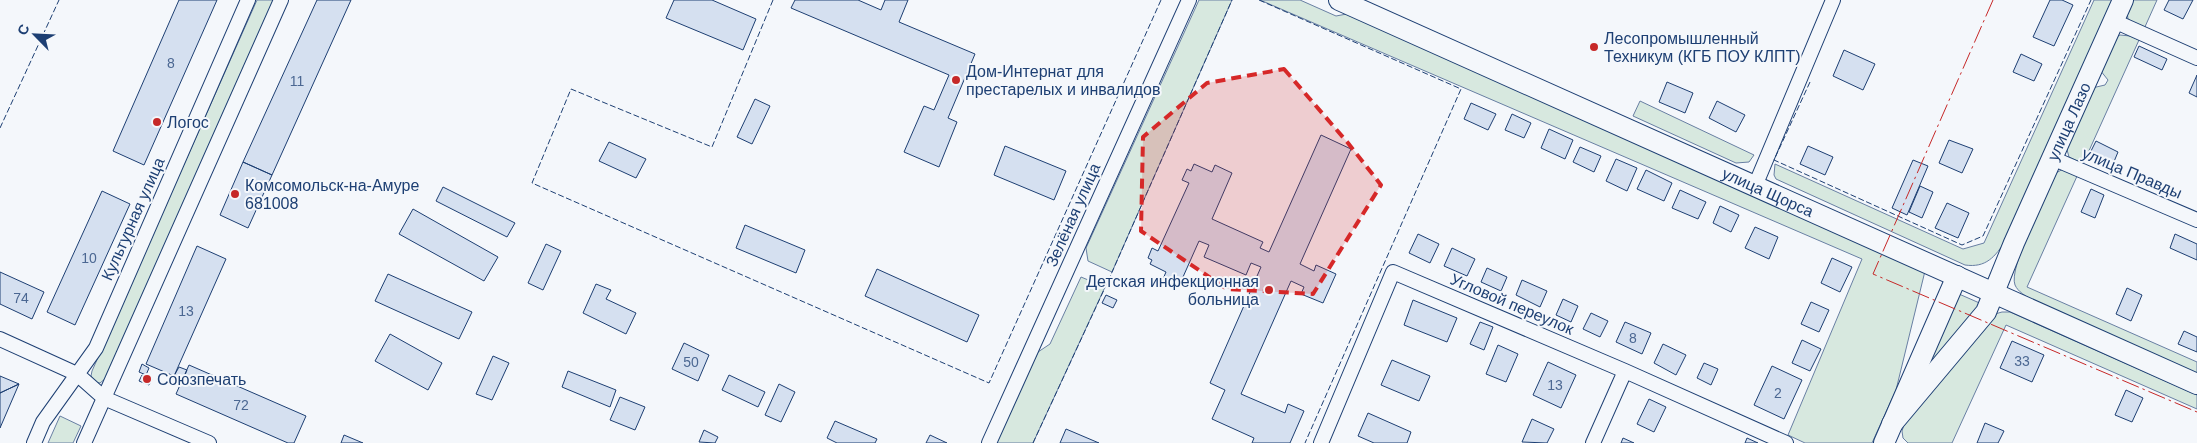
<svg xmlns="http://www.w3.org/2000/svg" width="2197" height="443" font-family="Helvetica,sans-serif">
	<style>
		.green { fill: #d7e8df; stroke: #687fa3 }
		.building { fill: #d5e0f0; stroke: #1d3f73 }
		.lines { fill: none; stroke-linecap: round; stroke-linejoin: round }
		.street-casing { stroke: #1d3f73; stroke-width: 16 }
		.secondary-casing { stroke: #1d3f73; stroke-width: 22 }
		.street { stroke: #f4f7fb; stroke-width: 14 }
		.secondary { stroke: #f4f7fb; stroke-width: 20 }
		.fence { stroke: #1d3f73; stroke-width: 1; stroke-dasharray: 6 2.5; stroke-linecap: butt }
		.power { stroke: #c62828; stroke-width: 1; stroke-dasharray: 18 4 2.5 4; stroke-linecap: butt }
		.marked { fill: #d62828; fill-opacity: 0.2; stroke: #d62828; stroke-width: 4; stroke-dasharray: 10 6; stroke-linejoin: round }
		.poi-dot { fill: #c62828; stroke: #f4f7fb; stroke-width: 2 }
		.labels { text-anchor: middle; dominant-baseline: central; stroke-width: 4; stroke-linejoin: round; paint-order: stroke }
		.number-label { font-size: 14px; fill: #4b6792 }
		.poi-label { font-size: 16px; fill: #1d3f73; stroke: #f4f7fb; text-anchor: start }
		.street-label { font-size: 16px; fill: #1d3f73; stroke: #f4f7fb }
	</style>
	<rect width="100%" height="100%" fill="#f4f7fb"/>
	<path class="green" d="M257,0H274L106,378L100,383L95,382L91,376L92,371Z
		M1199,0H1232L1112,272L1088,261L1086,248Z
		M1260,0H1300L1336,16L1352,13L1925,271L1896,390L1872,443H1805L1788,435L1862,259Z
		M2094,0H2112L2006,240C1995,257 1986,268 1965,265L1776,179L1774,175L1775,164L1963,249L1984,243Z
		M2132,0H2157L2144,29L2128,19L2127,12Z
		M2120,35L2130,36L2139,40L2083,164L2069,157L2066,146L2092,88L2105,85L2108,80L2100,70L2114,38Z
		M1640,101L1754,155L1749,162L1736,163L1633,116Z
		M2063,169L2078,174L2027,287L2197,362V374L2032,300C2026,296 2018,292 2015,285C2008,268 2047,193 2056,173Z
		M1081,277L1105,287L1033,443H995L1038,352L1050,344Z
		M1959,294L1984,305L1916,387Z
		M2002,312H2010L2197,395V409L2006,325L1952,443H1908L1903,438L1902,431L1904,425L1995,314Z
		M60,416L81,426L73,443H48Z"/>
	<path class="building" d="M179,0H217L144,165L113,151Z
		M317,0H351L272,175L243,162Z
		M674,0H712L756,19L743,50L666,18Z
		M795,0H858L881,10L885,0H908L899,22L975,54L948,118L957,122L939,167L904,152L924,106L934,110L949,75L791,8Z
		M2050,0H2062L2073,5L2054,46L2033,37Z
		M2169,0H2193L2183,19L2164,10Z
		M2139,46L2167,59L2162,70L2134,57Z
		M1844,50L1875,64L1863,90L1833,76Z
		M2021,54L2042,64L2034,81L2013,72Z
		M2197,75V97L2189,93Z
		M1667,82L1693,93L1685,113L1659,102Z
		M755,99L770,106L752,144L737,137Z
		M1717,101L1745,115L1736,132L1709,118Z
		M1471,103L1496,114L1488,130L1464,119Z
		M1512,114L1531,123L1524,138L1505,130Z
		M1549,129L1573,140L1565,159L1541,148Z
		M1321,135L1351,149L1300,264L1314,271L1316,265L1336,274L1323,303L1301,294L1304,287L1291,281L1241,394L1285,413L1288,404L1304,411L1290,443H1252L1254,438L1212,419L1225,390L1210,383L1261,267L1251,263L1246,275L1204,257L1209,245L1199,241L1179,286L1163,279L1166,272L1150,264L1152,260L1148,258L1152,248L1158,251L1189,183L1182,180L1187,169L1191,171L1194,164L1212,172L1215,165L1232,173L1212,219L1263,242L1260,248L1269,252Z
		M1949,140L1973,149L1962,173L1939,163Z
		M2096,141L2118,152L2113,164L2090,153Z
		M609,142L646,159L636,178L599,161Z
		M1005,146L1066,171L1054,200L994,175Z
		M1808,146L1833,157L1825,175L1800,164Z
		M1580,147L1601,156L1594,172L1573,162Z
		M1616,159L1637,168L1627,191L1606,181Z
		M1913,160L1928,166L1907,215L1892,208Z
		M243,162L272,175L248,228L220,215Z
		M1646,170L1672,183L1664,201L1637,189Z
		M1920,186L1933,192L1922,218L1909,212Z
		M443,187L515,223L507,237L436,201Z
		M2091,189L2104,195L2095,218L2081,212Z
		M1680,190L1706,202L1698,219L1672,208Z
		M102,191L130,204L75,325L47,312Z
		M1947,203L1969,213L1958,238L1935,228Z
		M1720,206L1739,215L1731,232L1713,223Z
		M413,209L498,257L484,281L399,234Z
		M745,225L805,250L796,273L736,248Z
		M1755,227L1778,237L1769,259L1745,248Z
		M1418,234L1439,244L1430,263L1409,253Z
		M2175,234L2197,244V260L2170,248Z
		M546,244L561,251L543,290L528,283Z
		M197,246L226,259L174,376L146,364Z
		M1452,248L1475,259L1467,276L1444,266Z
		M1832,258L1852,267L1840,292L1821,283Z
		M1487,268L1507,277L1501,291L1481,282Z
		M877,269L979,315L967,342L865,296Z
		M0,272L44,292L32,319L0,304Z
		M388,274L472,312L459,339L375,301Z
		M1522,280L1547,291L1540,307L1516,295Z
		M596,284L611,290L606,299L636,313L626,334L583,313Z
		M2127,288L2142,295L2131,321L2116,314Z
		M1106,295L1117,300L1113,308L1102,303Z
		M1563,299L1578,306L1571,322L1556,315Z
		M1413,300L1457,318L1447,342L1404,325Z
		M1811,302L1829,310L1819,332L1801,324Z
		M1591,313L1608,321L1600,337L1583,329Z
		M1480,322L1493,327L1484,350L1470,344Z
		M1625,322L1651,333L1642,354L1616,342Z
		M2184,331L2197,337V352L2178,344Z
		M390,334L442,363L428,390L375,361Z
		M1802,340L1821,349L1810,371L1792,363Z
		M2012,341L2044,355L2032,382L2000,368Z
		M684,343L709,355L698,381L672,369Z
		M1663,344L1686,355L1676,375L1654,363Z
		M1498,345L1518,354L1506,382L1486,374Z
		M493,356L509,363L492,400L476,394Z
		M1392,360L1430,376L1419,401L1381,385Z
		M1548,362L1576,375L1561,408L1533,395Z
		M1704,363L1718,369L1711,385L1697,378Z
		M142,364L149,368L146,375L139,372Z
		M189,365L306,416L294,443H288L176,394Z
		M1772,366L1802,380L1784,419L1754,405Z
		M179,367L187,370L183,380L174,376Z
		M568,371L616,390L610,407L562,387Z
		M142,375L152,379L149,385L139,381Z
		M729,375L765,392L758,407L722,390Z
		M0,376L19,384L0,393Z
		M19,384L0,428V393Z
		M779,384L795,392L781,422L765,415Z
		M2126,390L2143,398L2132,422L2115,415Z
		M620,397L645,407L635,430L610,420Z
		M1649,399L1666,407L1654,432L1637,424Z
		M1368,413L1411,432L1407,443H1374L1358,436Z
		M1532,419L1554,429L1547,443L1522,442Z
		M835,421L877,439L875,443H837L827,438Z
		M1985,423L2004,431L1998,443H1977Z
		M1066,429L1099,443H1060Z
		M704,430L718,437L715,443L699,442Z
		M344,435L363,443H341Z
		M930,435L947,443H926Z
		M1623,438L1634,443H1621Z
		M1747,438L1758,443H1745Z"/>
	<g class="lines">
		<g class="street-casing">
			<path id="street" d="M2114,21L2197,58
				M2052,158L2197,220
				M1755,186L1833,0
				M0,339L77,374L104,398L209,443
				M34,443L43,422L96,348L248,0
				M84,443L281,0
				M989,443L1189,0
				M1321,443L1393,272L1625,371L1786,443
				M1593,443L1625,371"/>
		</g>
		<g class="secondary-casing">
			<g id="secondary">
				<path id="s1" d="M1339,0L2197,384"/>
				<path id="s2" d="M1892,424L1986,312L2014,243L2123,0"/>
				<path d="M1884,443L1957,276"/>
			</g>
		</g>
		<use href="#street" class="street"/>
		<use href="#secondary" class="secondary"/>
		<path class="fence" d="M773,0L712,147L571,89L532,183L989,383L1161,0
			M1259,0L1461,89L1305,443
			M1810,82L1774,160L1962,245L1983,236L2091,0
			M0,128L59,0
			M1033,443L1109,279L1232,0"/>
		<path class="power" d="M1993,0L1873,274L2197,412"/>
	</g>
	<path class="marked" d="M1284,69L1348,143L1381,185L1313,294L1227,289L1141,231L1143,137L1207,83Z"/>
	<g class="poi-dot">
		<circle cx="1594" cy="47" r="5"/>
		<circle cx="956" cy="80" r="5"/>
		<circle cx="157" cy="122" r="5"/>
		<circle cx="235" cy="194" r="5"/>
		<circle cx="1269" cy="290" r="5"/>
		<circle cx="147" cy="379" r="5"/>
	</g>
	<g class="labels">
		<g class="number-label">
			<text x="171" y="63">8</text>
			<text x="297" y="81">11</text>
			<text x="89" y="258">10</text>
			<text x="21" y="298">74</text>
			<text x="186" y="311">13</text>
			<text x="1633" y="338">8</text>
			<text x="2022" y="361">33</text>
			<text x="691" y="362">50</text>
			<text x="1555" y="385">13</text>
			<text x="1778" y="393">2</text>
			<text x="241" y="405">72</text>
		</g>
		<g class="poi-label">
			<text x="1604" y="38">Лесопромышленный<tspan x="1604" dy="18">Техникум (КГБ ПОУ КЛПТ)</tspan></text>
			<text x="966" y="71">Дом-Интернат для<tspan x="966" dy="18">престарелых и инвалидов</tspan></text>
			<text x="167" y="122">Логос</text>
			<text x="245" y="185">Комсомольск-на-Амуре<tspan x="245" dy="18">681008</tspan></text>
			<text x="1259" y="281" text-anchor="end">Детская инфекционная<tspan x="1259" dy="18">больница</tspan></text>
			<text x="157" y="379">Союзпечать</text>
		</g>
		<g class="street-label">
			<text stroke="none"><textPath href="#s2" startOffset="354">улица Лазо</textPath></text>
			<text transform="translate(2132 173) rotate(23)">улица Правды</text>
			<text stroke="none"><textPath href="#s1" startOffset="470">улица Щорса</textPath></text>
			<text transform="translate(1073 215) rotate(-66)">Зелёная улица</text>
			<text transform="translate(133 219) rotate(-66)">Культурная улица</text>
			<text transform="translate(1512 304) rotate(23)">Угловой переулок</text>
		</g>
	</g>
	<g transform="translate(35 35) rotate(294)" stroke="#f4f7fb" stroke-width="4" paint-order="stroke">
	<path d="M0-4L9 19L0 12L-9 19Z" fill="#1d3f73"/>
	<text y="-8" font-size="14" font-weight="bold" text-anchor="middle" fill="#1d3f73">С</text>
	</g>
</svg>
